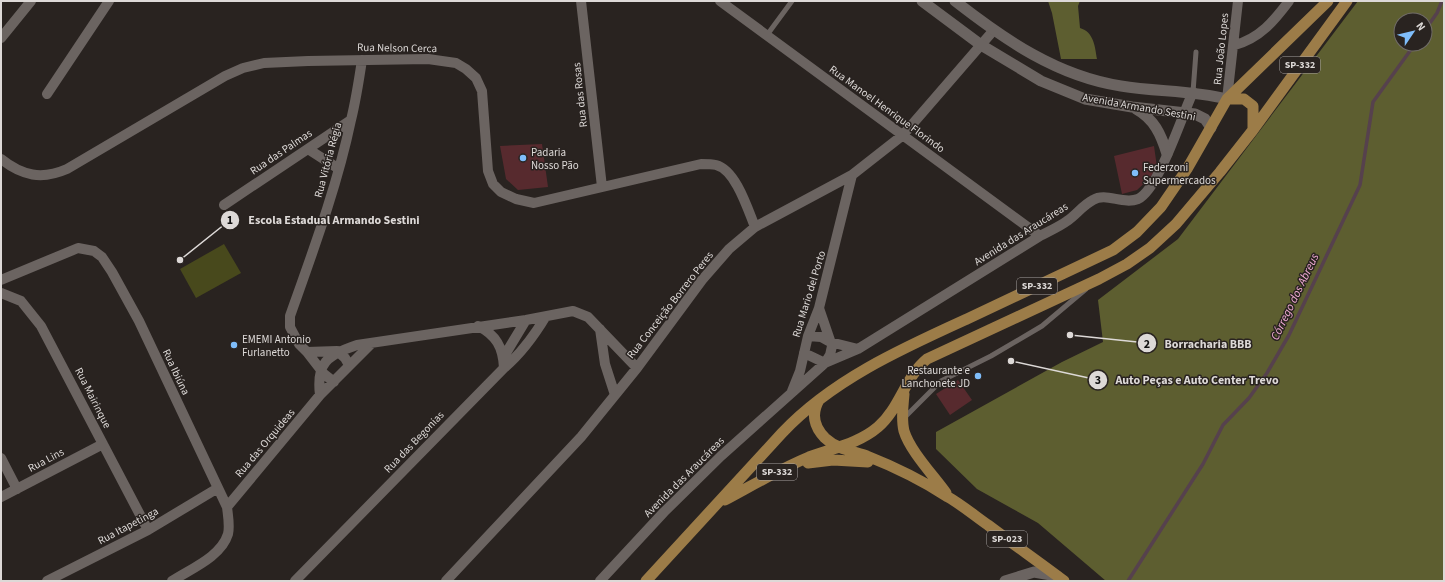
<svg xmlns="http://www.w3.org/2000/svg" width="1445" height="582" font-family="'Source Sans 3',sans-serif">
	<style>
		.green { fill: #48491c }
		.forest { fill: #5d5e30; fill-rule: evenodd }
		.lines { fill: none; stroke-linecap: round; stroke-linejoin: round }
		.stream { stroke: #56414d; stroke-width: 3.5 }
		.building { fill: #572a2e }
		.service { stroke: #6b6461; stroke-width: 5 }
		.minor { stroke: #6b6461; stroke-width: 10 }
		.tertiary { stroke: #6b6461; stroke-width: 11 }
		.primary { stroke: #9c7c48; stroke-width: 11 }
		.poi-dot { fill: #7fbdfa; stroke: #292320; stroke-width: 1.5 }
		.labels { text-anchor: middle; dominant-baseline: central; stroke-width: 3; stroke-linejoin: round; paint-order: stroke }
		.shield { fill: #292320; stroke: #a7a2a0; stroke-width: 1 }
		.shield-label { font-size: 10px; font-weight: bold; fill: #ddd9d7 }
		.street-label { font-size: 11px; fill: #ddd9d7; stroke: #292320 }
		.poi-label { font-size: 11px; fill: #ddd9d7; stroke: #292320; text-anchor: start }
		.water-label { font-size: 12px; font-style: italic; fill: #f1abd4; stroke: #292320 }
		.leader { fill: none; stroke: #ddd9d7; stroke-width: 1.5 }
		.callout-dot { fill: #ddd9d7; stroke: #292320; stroke-width: 1.5 }
		.mark-label { font-size: 12px; text-anchor: middle; font-weight: bold; fill: #111 }
		.callout-label { font-size: 12px; text-anchor: middle; font-weight: bold; fill: #ddd9d7; stroke: #292320; stroke-width: 3; stroke-linejoin: round; paint-order: stroke }
	</style>
	<rect width="100%" height="100%" fill="#292320"/>
	<path class="green" d="M224,244L241,273L196,298L180,269Z"/>
	<path class="forest" d="M1048,1H1080L1078,6L1080,28C1094,32 1095,47 1097,59H1061L1052,13Z
		M1358,1H1444V581H1106L1038,523L977,489L936,449V432L1062,362L1103,342L1098,300L1178,239ZM1401,20H1425V44H1401Z"/>
	<g class="lines">
		<path class="stream" d="M1425,30L1437,13L1442,1
			M1128,581L1203,464L1223,425L1249,398L1267,373L1289,335L1360,185L1373,102L1415,44"/>
	</g>
	<path class="building" d="M542,144L548,187L518,190L506,179L500,146Z
		M1154,146L1157,167L1149,179L1137,190L1122,194L1114,156Z
		M958,380L972,400L950,415L936,394Z"/>
	<g class="lines">
		<path class="service" d="M767,35L792,1
			M1193,92L1196,52
			M904,418L941,381L991,356L1042,326L1086,289"/>
		<path class="minor" d="M581,1L602,187
			M720,1L1040,236
			M1,38L31,1
			M1235,45C1260,38 1274,21 1289,1
			M47,94L109,1
			M1227,99L1238,1
			M308,149L339,169
			M1,159C22,176 42,180 67,169L225,76L243,68L264,63L308,61L428,59L456,63L466,69L476,78L482,91L488,171L493,184L501,192L516,199L534,203L701,164C706,164 712,164 716,165C736,170 748,210 755,227
			M224,205L351,120
			M1,280L78,248L94,251L102,257L112,272L139,321L227,507C228,516 230,526 228,534C221,557 190,569 172,581
			M1,293L21,301L41,326L148,530
			M478,326C496,335 503,347 504,368
			M600,329L605,364L615,395
			M808,336L821,337L830,342L858,349
			M307,352L337,351L345,358L349,365
			M804,353L825,363L858,349L1040,236C1049,231 1059,227 1067,221C1076,215 1083,205 1093,200C1106,192 1123,205 1138,199C1159,189 1182,115 1193,92
			M503,358L526,320
			M334,382L324,374L307,352L299,344L290,327V316C313,251 337,187 351,120C356,100 359,80 362,60
			M792,391L800,371L808,336L819,308L852,175
			M320,395C316,363 327,355 357,345L526,320L573,311L588,317L637,368
			M1,458L17,489
			M1,497L103,444
			M227,507L320,395L372,343
			M47,581L148,530L218,488
			M295,581L504,368C522,353 534,336 546,316
			M446,581L581,437L637,368L702,280L729,249L755,227L852,175L903,135L993,31
			M600,581L664,512L721,456L825,363L830,355L832,346L819,308"/>
		<path class="tertiary" d="M922,1L981,45L1041,81L1085,99L1132,107L1195,114L1205,119L1211,128
			M955,1C1005,40 1057,76 1121,86C1157,92 1192,90 1227,99
			M1136,109C1154,119 1161,134 1167,154
			M1005,581L1034,572L1057,576"/>
		<path class="primary" d="M1227,99H1244L1253,106V130
			M904,394C903,406 901,419 904,431C910,451 934,476 946,493
			M819,400C811,414 814,427 825,438C837,449 852,451 867,456C895,467 923,481 948,497C962,505 975,516 988,525C1013,544 1039,562 1064,581
			M808,463L833,460L868,462
			M725,500C753,485 780,469 809,457C833,448 858,444 878,427C900,408 905,377 927,359L1099,279L1127,264L1150,248L1176,224L1220,172L1253,130L1347,1
			M646,581L782,433C832,380 901,349 967,319C1016,296 1065,273 1113,250L1137,232L1161,207L1187,169L1227,99L1328,1"/>
	</g>
	<g class="poi-dot">
		<circle cx="523" cy="158" r="4"/>
		<circle cx="1135" cy="173" r="4"/>
		<circle cx="234" cy="345" r="4"/>
		<circle cx="978" cy="376" r="4"/>
	</g>
	<g class="labels">
		<g class="shield">
			<rect x="1280" y="57" width="40" height="16" rx="3"/>
			<rect x="1017" y="278" width="40" height="16" rx="3"/>
			<rect x="757" y="464" width="40" height="16" rx="3"/>
			<rect x="987" y="531" width="40" height="16" rx="3"/>
		</g>
		<g class="shield-label">
			<text x="1300" y="65">SP-332</text>
			<text x="1037" y="286">SP-332</text>
			<text x="777" y="472">SP-332</text>
			<text x="1007" y="539">SP-023</text>
		</g>
		<g class="street-label">
			<text transform="translate(397 48) rotate(1)">Rua Nelson Cerca</text>
			<text transform="translate(1221 49) rotate(-84)">Rua João Lopes</text>
			<text transform="translate(580 95) rotate(-96)">Rua das Rosas</text>
			<text transform="translate(1139 107) rotate(10)">Avenida Armando Sestini</text>
			<text transform="translate(887 109) rotate(36)">Rua Manoel Henrique Florindo</text>
			<text transform="translate(281 152) rotate(-34)">Rua das Palmas</text>
			<text transform="translate(328 160) rotate(-75)">Rua Vitória Régia</text>
			<text transform="translate(1021 234) rotate(-32)">Avenida das Araucáreas</text>
			<text transform="translate(809 294) rotate(-73)">Rua Mario del Porto</text>
			<text transform="translate(670 305) rotate(-52)">Rua Conceição Borrero Peres</text>
			<text transform="translate(176 372) rotate(65)">Rua Ibiúna</text>
			<text transform="translate(93 398) rotate(63)">Rua Mairinque</text>
			<text transform="translate(414 442) rotate(-46)">Rua das Begonias</text>
			<text transform="translate(265 443) rotate(-50)">Rua das Orquideas</text>
			<text transform="translate(46 460) rotate(-28)">Rua Lins</text>
			<text transform="translate(684 477) rotate(-45)">Avenida das Araucáreas</text>
			<text transform="translate(128 526) rotate(-28)">Rua Itapetinga</text>
		</g>
		<g class="poi-label">
			<text x="531" y="152">Padaria<tspan x="531" dy="13">Nosso Pão</tspan></text>
			<text x="1143" y="167">Federzoni<tspan x="1143" dy="13">Supermercados</tspan></text>
			<text x="242" y="339">EMEMI Antonio<tspan x="242" dy="13">Furlanetto</tspan></text>
			<text x="970" y="370" text-anchor="end">Restaurante e<tspan x="970" dy="13">Lanchonete JD</tspan></text>
		</g>
		<g class="water-label">
			<text transform="translate(1295 297) rotate(-64)">Córrego dos Abreus</text>
		</g>
	</g>
	<path class="leader" d="M180 260L230 220M1070 335L1147 343M1011 361L1098 380"/>
	<g class="callout-dot">
		<circle cx="180" cy="260" r="4"/>
		<circle cx="1070" cy="335" r="4"/>
		<circle cx="1011" cy="361" r="4"/>
		<circle cx="230" cy="220" r="10"/>
		<circle cx="1147" cy="343" r="10"/>
		<circle cx="1098" cy="380" r="10"/>
	</g>
	<g class="mark-label">
		<text x="230" y="224">1</text>
		<text x="1147" y="348">2</text>
		<text x="1098" y="384">3</text>
	</g>
	<g class="callout-label">
		<text x="334" y="224">Escola Estadual Armando Sestini</text>
		<text x="1208" y="348">Borracharia BBB</text>
		<text x="1197" y="384">Auto Peças e Auto Center Trevo</text>
	</g>
	<rect width="1445" height="582" fill="none" stroke="#ddd9d7" stroke-width="4"/>
	<g transform="translate(1413 32) rotate(55)"><circle r="19" fill="#292320" stroke="#716c69"/>
	<path d="M0-3L7 15L0 10L-7 15Z" fill="#7fbdfa"/>
	<text y="-6" font-size="11" font-weight="bold" text-anchor="middle" fill="#ddd9d7">N</text>
	</g>
</svg>
